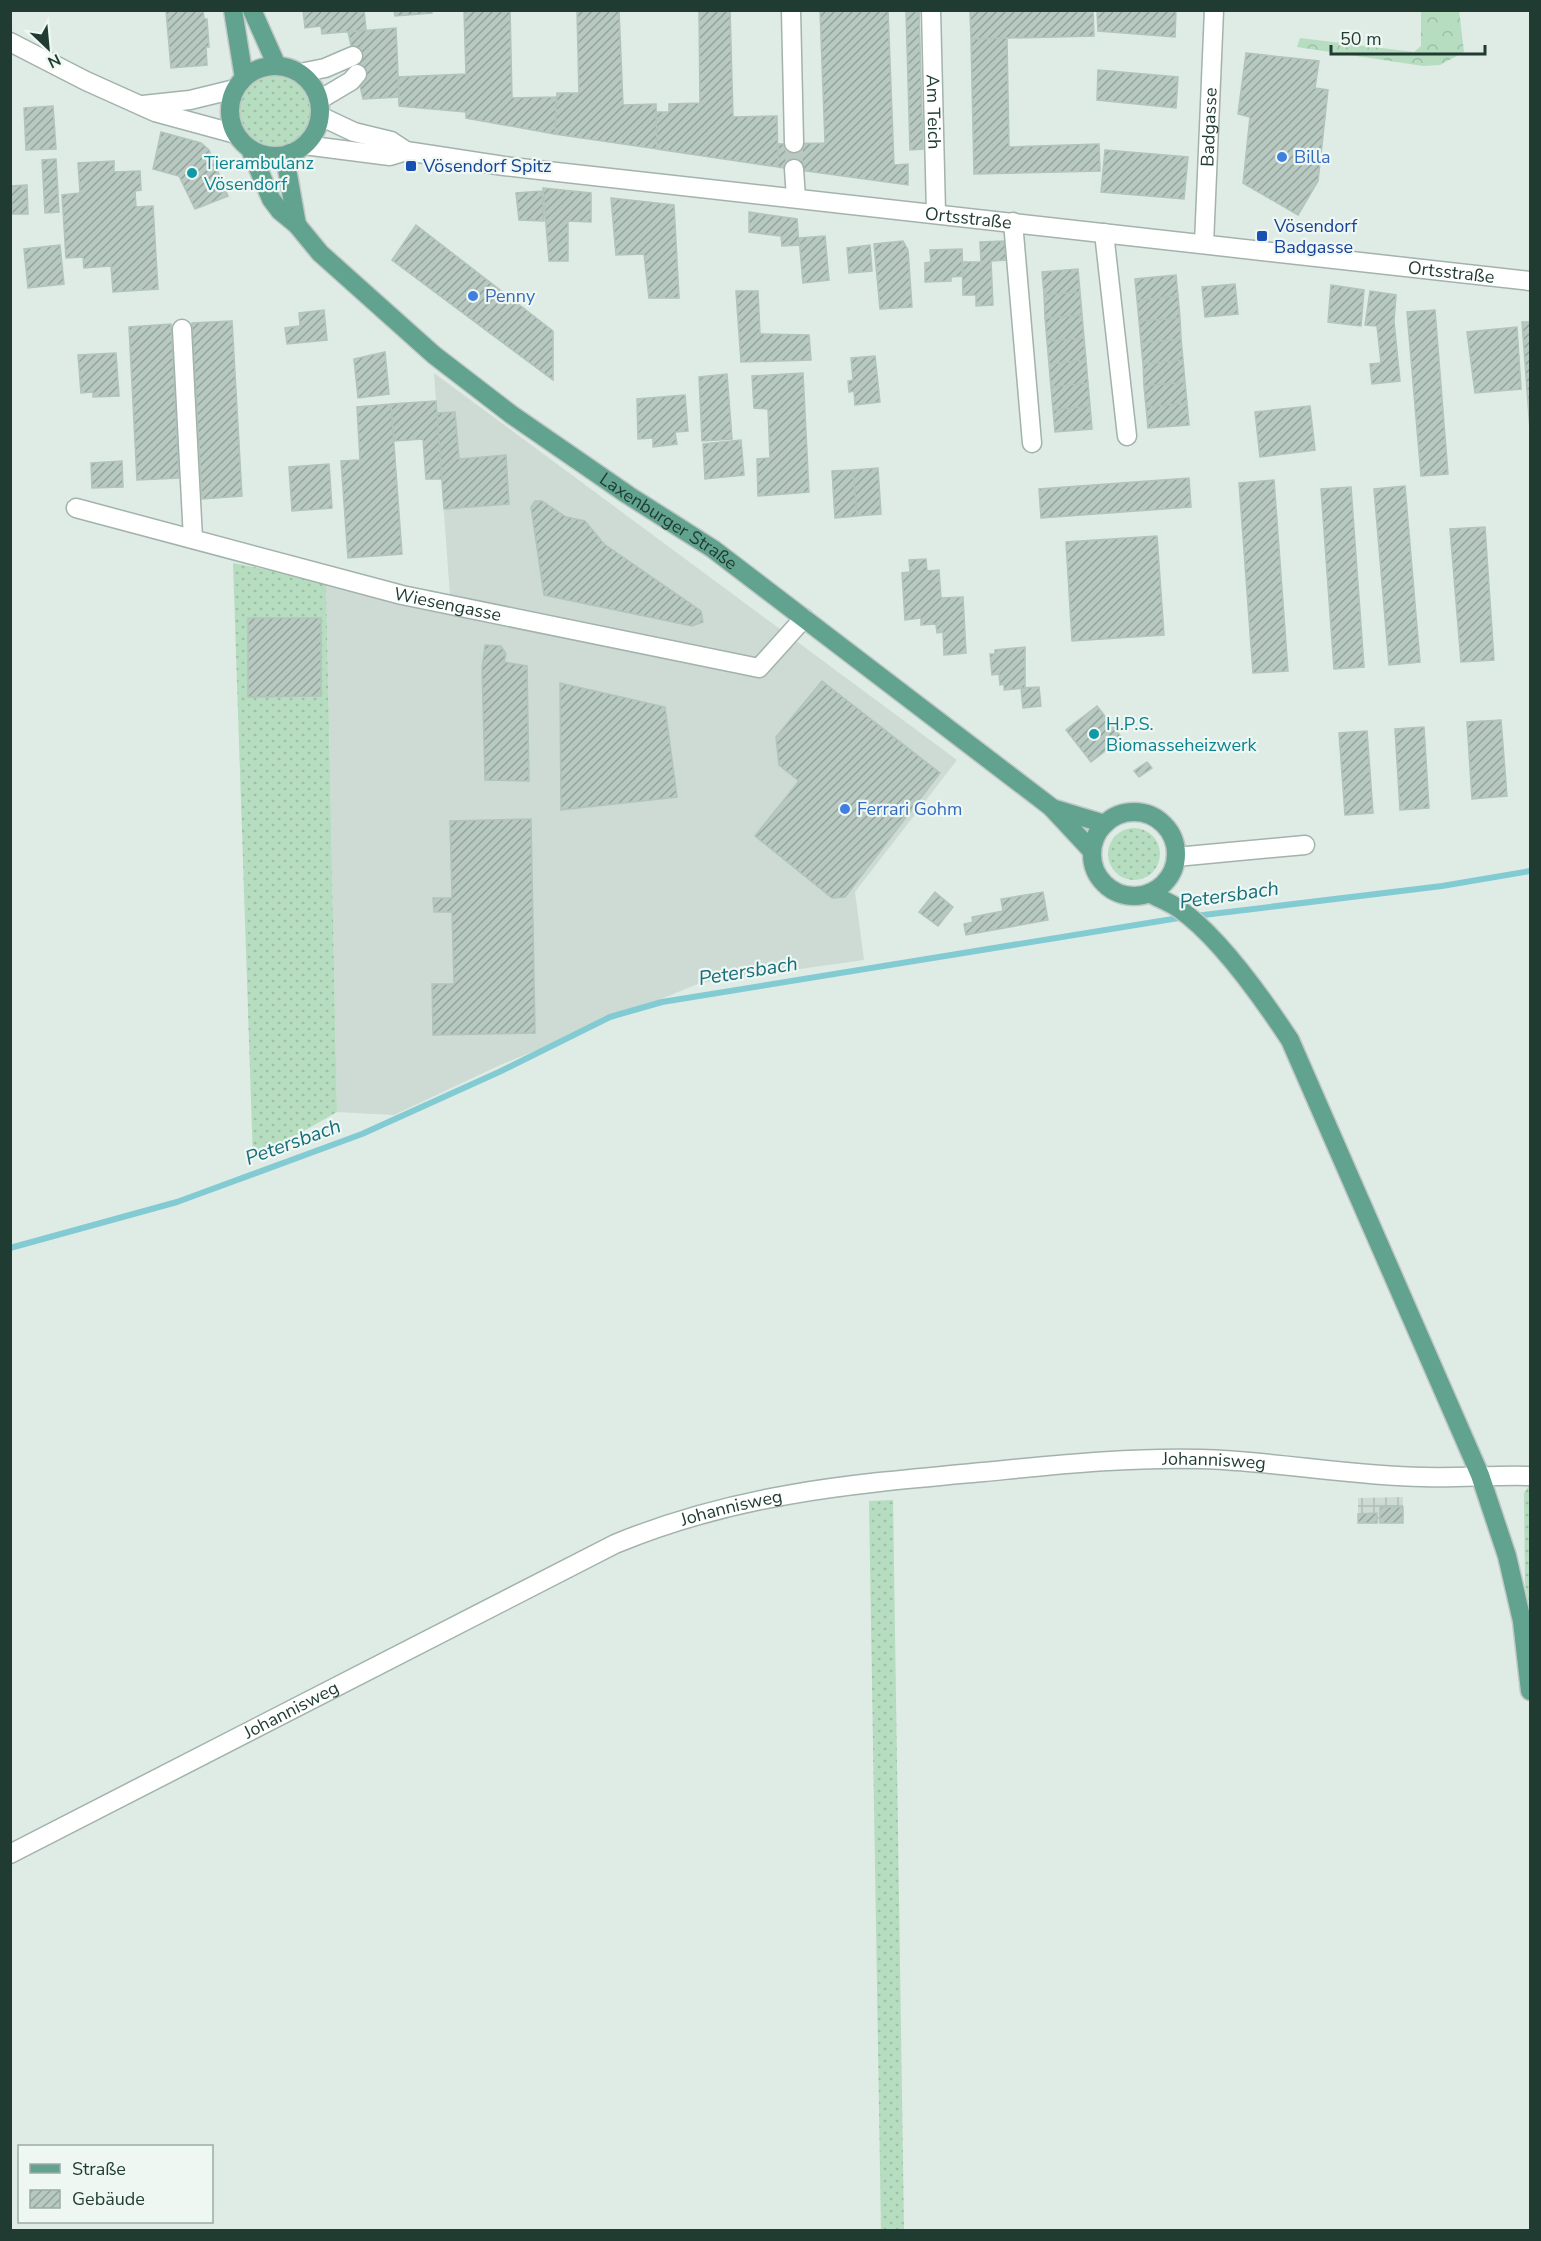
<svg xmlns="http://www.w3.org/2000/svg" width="1541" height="2241" font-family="'Nunito Sans',sans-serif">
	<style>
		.built { fill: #cddbd4 }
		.industrial { fill: url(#industrial-grid) }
		.grass { fill: url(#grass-dots) }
		.forest { fill: url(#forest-crowns) }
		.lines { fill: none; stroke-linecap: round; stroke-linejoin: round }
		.stream { stroke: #83cbd3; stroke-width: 6 }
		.building { fill: url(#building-hatch); stroke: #b1c5bb; stroke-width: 1.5 }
		.minor-tunnel { stroke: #b9c8c1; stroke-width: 18; stroke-dasharray: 18 9; stroke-linecap: butt }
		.minor-casing { stroke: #a2b3ac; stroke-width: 21 }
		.major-casing { stroke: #c0c8c6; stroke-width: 21 }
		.minor { stroke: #fff; stroke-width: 18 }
		.major { stroke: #61a38e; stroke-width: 18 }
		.shop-dot { fill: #3f7fe0; stroke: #eff7f3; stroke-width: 2 }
		.transit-dot { fill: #1a4fb4; stroke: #eff7f3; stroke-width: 2 }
		.culture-dot { fill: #0f9aa8; stroke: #eff7f3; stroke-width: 2 }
		.labels { text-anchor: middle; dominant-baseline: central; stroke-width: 4.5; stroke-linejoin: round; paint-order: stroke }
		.street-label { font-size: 18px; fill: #1f3b32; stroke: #eff7f3 }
		.shop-label { font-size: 18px; fill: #366cbe; stroke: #eff7f3; text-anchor: start }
		.culture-label { font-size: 18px; fill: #0d838f; stroke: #eff7f3; text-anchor: start }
		.transit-label { font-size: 18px; fill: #164399; stroke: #eff7f3; text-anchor: start }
		.water-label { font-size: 20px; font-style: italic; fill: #176e7a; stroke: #eff7f3 }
	</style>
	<defs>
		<pattern id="industrial-grid" width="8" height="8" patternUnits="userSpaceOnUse" patternTransform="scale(1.5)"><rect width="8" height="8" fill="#cddbd4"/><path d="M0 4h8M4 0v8" fill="none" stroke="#b0bdb6"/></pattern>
		<pattern id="grass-dots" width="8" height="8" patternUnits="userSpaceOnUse" patternTransform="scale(1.5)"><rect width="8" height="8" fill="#b6ddbf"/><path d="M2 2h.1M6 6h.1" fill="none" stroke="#9cbfa5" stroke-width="1.8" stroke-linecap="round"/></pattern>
		<pattern id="forest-crowns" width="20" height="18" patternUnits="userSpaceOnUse" patternTransform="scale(1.5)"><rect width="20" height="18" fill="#b6ddbf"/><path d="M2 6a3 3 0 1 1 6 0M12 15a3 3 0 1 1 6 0" fill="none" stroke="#9cbfa5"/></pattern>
		<pattern id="building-hatch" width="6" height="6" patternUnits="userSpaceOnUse" patternTransform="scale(1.5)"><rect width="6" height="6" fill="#b7c9c0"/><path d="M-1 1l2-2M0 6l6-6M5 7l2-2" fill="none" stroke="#94a49d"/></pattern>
	</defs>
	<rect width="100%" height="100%" fill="#dfebe5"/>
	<path class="built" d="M434,373L957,760L855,892L864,960L700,983L500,1065L394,1115L337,1112L326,581L393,600L392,582L450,596Z"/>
	<path class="industrial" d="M1403,1497V1523H1358V1498Z"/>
	<path class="grass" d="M239 110a36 36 0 1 1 72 0a36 36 0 1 1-72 0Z
		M233,563L326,581L337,1112L253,1160Z
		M1108 854a26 26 0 1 1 52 0a26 26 0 1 1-52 0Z
		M1530,1484V1610L1525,1585L1524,1493Z
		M893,1500L904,2230H881L869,1501Z"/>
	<path class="forest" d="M1459,10L1464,52L1440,65L1423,66L1297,47L1300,38L1414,52L1421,46V11Z"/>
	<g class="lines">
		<path class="stream" d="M1195,916L1442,886L1530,871
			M10,1248L177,1202L362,1134L499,1072L610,1017L662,1002L1185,917"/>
	</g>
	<path class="building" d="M166,10H203L204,19H207L209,47H206L207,65L171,68Z
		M303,10H364L366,30L322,34L321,26L305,28Z
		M394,10H432V13L395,16Z
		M464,10H510L512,98L556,97L555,134L466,118V112L399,106L398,77L466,74Z
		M577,10H619L623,105L656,104L657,149L555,134L557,93H579Z
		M699,10H730L733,117L777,116L778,167L657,149L656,112H669V104L700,103Z
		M820,10H888L894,165L908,164V185L778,167V144L825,143Z
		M906,10H919L923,149L910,150Z
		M970,10H1093L1094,36L971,39Z
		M1097,10H1176L1175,37L1098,31Z
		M396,28L399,97L363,99L348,32Z
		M1007,38L1009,147L1099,144L1100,171L974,174L971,39Z
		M1246,53L1319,61L1315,88L1328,90L1318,181L1298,215L1243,183L1250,117L1238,114Z
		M1098,70L1178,77L1176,108L1097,100Z
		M53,106L56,149L26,150L24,108Z
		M161,132L201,143L209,150L228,196L195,209L179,176L153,169Z
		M1105,150L1188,157L1184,199L1101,192Z
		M56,159L59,212L45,213L42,160Z
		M114,161V172L140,171L141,190L135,191L136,207L153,206L158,289L113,292L111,266L84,268L83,257L66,258L62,195L80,193L78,163Z
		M27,185L28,214H12L11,186Z
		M543,188L591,193V222L568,221V261H549Z
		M542,191L544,221L519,220L516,193Z
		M611,198L674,205L679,298H649L644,254L616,255Z
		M749,212L797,219L799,245L782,246L781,236L749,232Z
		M416,225L553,331V380L392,260Z
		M825,236L829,280L803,283L799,238Z
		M903,241L908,250L912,307L880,309L874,244Z
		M1005,241L1006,260L991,261L993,305L976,306V295H963L962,262H981L980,242Z
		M60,245L64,284L28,288L24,249Z
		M870,245L872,271L849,273L847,248Z
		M962,249L963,276L951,277V281L925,282V263L931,262L930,250Z
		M1078,269L1080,292L1044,295L1042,272Z
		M1176,275L1178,296L1137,300L1135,279Z
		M1235,284L1238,314L1205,317L1202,287Z
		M1331,285L1364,290L1361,326L1328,322Z
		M736,291H758L760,334L809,335L811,360L741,362Z
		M1370,291L1396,295L1394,321L1400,381L1372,384L1370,364L1381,363L1377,326L1365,325Z
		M1080,292L1082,315L1045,318L1044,295Z
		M1178,296L1180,318L1139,321L1137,300Z
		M324,310L327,340L287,344L285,328L300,326L299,313Z
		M1435,310L1448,474L1421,476L1407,312Z
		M1082,315L1084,338L1047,341L1045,318Z
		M1180,318L1181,339L1141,343L1139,321Z
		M232,321L242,496L202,499L192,323Z
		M1522,322H1530V430Z
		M171,324L179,478L137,480L129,327Z
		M1517,327L1521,389L1475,393L1467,332Z
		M1084,338L1086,360L1049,364L1047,341Z
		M1181,339L1183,360L1143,364L1141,343Z
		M385,352L389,394L358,398L354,359Z
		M116,353L119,396L93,397V392L81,393L78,355Z
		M875,356L880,402L855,405L854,391L849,392L848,381L853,380L851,358Z
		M1086,360L1088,383L1051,387L1049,364Z
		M1183,360L1185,382L1144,386L1143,364Z
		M803,373L809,492L758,496L757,459L770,458L768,409L754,408L752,376Z
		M727,374L732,439L702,441L699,377Z
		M1185,382L1187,403L1146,407L1144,386Z
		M1088,383L1090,406L1053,410L1051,387Z
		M685,395L688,431L675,432L677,444L653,447V438L638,439L637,399Z
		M436,401L442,479H426L423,439L394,441L391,404Z
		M1187,403L1189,425L1148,428L1146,407Z
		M391,404L402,554L348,558L341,461L360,460L357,407Z
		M1090,406L1092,429L1055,432L1053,410Z
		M1310,406L1315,450L1260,457L1255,412Z
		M455,412L459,459L506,455L509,504L444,509L437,413Z
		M741,440L744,475L705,479L703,444Z
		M122,461L123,487L92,488L91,463Z
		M329,464L332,508L292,511L289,467Z
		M878,468L881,514L857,516L853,470Z
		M853,470L857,516L835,518L832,471Z
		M1189,478L1191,507L1041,518L1039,489Z
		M1274,480L1288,671L1253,673L1239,483Z
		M1405,486L1420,662L1389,665L1374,489Z
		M1351,487L1364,667L1334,669L1321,489Z
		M535,501H542L566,517L585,521L604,544L701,611L703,622L692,626L544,595L531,507Z
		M1485,527L1494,660L1461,662L1450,529Z
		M1157,536L1164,635L1072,641L1066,542Z
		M926,559L927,571L939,570L941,598L963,597L966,653L944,655L943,632L937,633L936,624L921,625V618L905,620L902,573L910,572L909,560Z
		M248,618H321V696L248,697Z
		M485,645L501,646L506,654L504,662L527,666L529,781L485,780L482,668Z
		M1025,647V688L1004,690V684L1000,685L999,674L992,675L990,654H995V650Z
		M822,681L940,773L845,897L832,898L755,836L799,781L779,765L776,737Z
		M560,683L665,707L677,797L561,810Z
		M1039,687L1041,706L1023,708L1021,688Z
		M1097,706L1122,738L1091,762L1066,730Z
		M1501,720L1507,796L1472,799L1467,722Z
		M1424,727L1429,808L1400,810L1395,729Z
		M1367,731L1373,813L1345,815L1339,733Z
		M1147,762L1152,768L1139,777L1134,771Z
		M531,819L535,1033L433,1035L432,984H454L452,912H434L433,898H452L450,821Z
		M935,892L953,907L938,926L919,912Z
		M1043,892L1048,920L966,935L964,924L973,922L972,917L1003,911L1001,899Z
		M1380,1507H1403V1523H1380Z
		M1377,1513V1523H1358V1514Z"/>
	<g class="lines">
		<path class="minor-tunnel" d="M794,143V169"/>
		<g class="minor-casing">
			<g id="minor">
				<path d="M791,10L794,143"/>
				<path id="s1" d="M931,10L936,213"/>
				<path d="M10,42L86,81L155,112L236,134"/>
				<path d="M300,73L325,68L353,56"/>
				<path d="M319,100L351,81L357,74"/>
				<path d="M143,105L190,100L235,89"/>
				<path id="s2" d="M320,116L354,132L391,141L406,151L504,166L1530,281"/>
				<path d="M304,145L390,156L406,151"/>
				<path d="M794,169L796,198"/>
				<path d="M1013,222L1032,443"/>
				<path d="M1104,233L1127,436"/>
				<path id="s3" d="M1204,244L1214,10"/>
				<path d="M182,329L193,539"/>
				<path id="s4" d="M76,508L402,595L759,668L804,618"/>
				<path d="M1176,857L1305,845"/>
				<path id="s5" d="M10,1854L615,1544C738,1493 853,1484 983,1472C1056,1465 1128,1457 1201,1459C1275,1461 1349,1476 1424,1477C1459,1478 1495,1475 1530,1476"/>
			</g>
		</g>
		<g class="major-casing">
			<g id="major">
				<path d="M233,10L244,78"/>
				<path d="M252,10L277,66"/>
				<circle cx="275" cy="111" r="45"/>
				<path id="s6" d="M250,149L271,199L280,211L297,225L320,253L434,355L512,415L628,495L713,549L1051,807L1092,851"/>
				<path d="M290,153L287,169L297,225"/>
				<path d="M1052,808L1105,824"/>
				<circle cx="1134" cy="854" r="42"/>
				<path d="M1149,893C1158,898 1169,902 1178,908C1219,936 1263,999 1290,1040L1480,1475L1507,1556L1522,1621L1530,1691"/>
			</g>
		</g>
		<use href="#minor" class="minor"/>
		<use href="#major" class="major"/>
	</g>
	<g class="shop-dot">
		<circle cx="1282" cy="157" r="6"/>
		<circle cx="473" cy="296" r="6"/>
		<circle cx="845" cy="809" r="6"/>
	</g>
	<g class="transit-dot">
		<rect x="405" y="160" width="12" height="12" rx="3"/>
		<rect x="1256" y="230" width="12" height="12" rx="3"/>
	</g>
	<g class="culture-dot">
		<circle cx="192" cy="173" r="6"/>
		<circle cx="1094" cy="734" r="6"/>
	</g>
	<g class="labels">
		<g class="street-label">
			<text stroke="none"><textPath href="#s1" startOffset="102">Am Teich</textPath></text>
			<text stroke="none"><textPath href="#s3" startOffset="117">Badgasse</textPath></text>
			<text stroke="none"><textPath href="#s2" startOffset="660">Ortsstraße</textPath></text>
			<text stroke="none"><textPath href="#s2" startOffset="1146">Ortsstraße</textPath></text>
			<text stroke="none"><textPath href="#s6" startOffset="568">Laxenburger Straße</textPath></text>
			<text stroke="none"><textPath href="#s4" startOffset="384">Wiesengasse</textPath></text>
			<text stroke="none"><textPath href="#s5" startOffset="1288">Johannisweg</textPath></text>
			<text stroke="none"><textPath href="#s5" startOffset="802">Johannisweg</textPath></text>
			<text stroke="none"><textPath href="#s5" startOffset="316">Johannisweg</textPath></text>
		</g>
		<g class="shop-label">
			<text x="1294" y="157">Billa</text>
			<text x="485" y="296">Penny</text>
			<text x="857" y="809">Ferrari Gohm</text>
		</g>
		<g class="culture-label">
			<text x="204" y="163">Tierambulanz<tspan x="204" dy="21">Vösendorf</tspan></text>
			<text x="1106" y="724">H.P.S.<tspan x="1106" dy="21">Biomasseheizwerk</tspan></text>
		</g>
		<g class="transit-label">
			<text x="423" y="166">Vösendorf Spitz</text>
			<text x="1274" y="226">Vösendorf<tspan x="1274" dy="21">Badgasse</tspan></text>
		</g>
		<g class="water-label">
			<text transform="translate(1229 895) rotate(-8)">Petersbach</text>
			<text transform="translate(748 971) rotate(-9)">Petersbach</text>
			<text transform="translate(293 1142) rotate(-20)">Petersbach</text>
		</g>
	</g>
	<rect width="1541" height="2241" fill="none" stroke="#1f3b32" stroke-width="24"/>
	<rect x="18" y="2145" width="195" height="78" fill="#eff7f3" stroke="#9caca6" stroke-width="1.5"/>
	<rect x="30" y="2164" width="30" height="9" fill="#61a38e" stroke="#9caca6" stroke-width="1.5"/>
	<text x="72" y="2175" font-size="18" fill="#1f3b32">Straße</text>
	<rect x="30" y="2190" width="30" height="18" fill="url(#building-hatch)" stroke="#9caca6" stroke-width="1.5"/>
	<text x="72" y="2205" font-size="18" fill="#1f3b32">Gebäude</text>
	<g transform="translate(48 48) rotate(154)" stroke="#eff7f3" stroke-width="4.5" paint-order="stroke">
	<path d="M0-4.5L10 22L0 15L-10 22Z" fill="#1f3b32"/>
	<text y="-9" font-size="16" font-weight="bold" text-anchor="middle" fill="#1f3b32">N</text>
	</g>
	<path d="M1331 45v9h154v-9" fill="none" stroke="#1f3b32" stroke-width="3"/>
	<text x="1340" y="45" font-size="18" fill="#1f3b32" stroke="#eff7f3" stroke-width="4.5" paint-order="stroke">50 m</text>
</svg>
